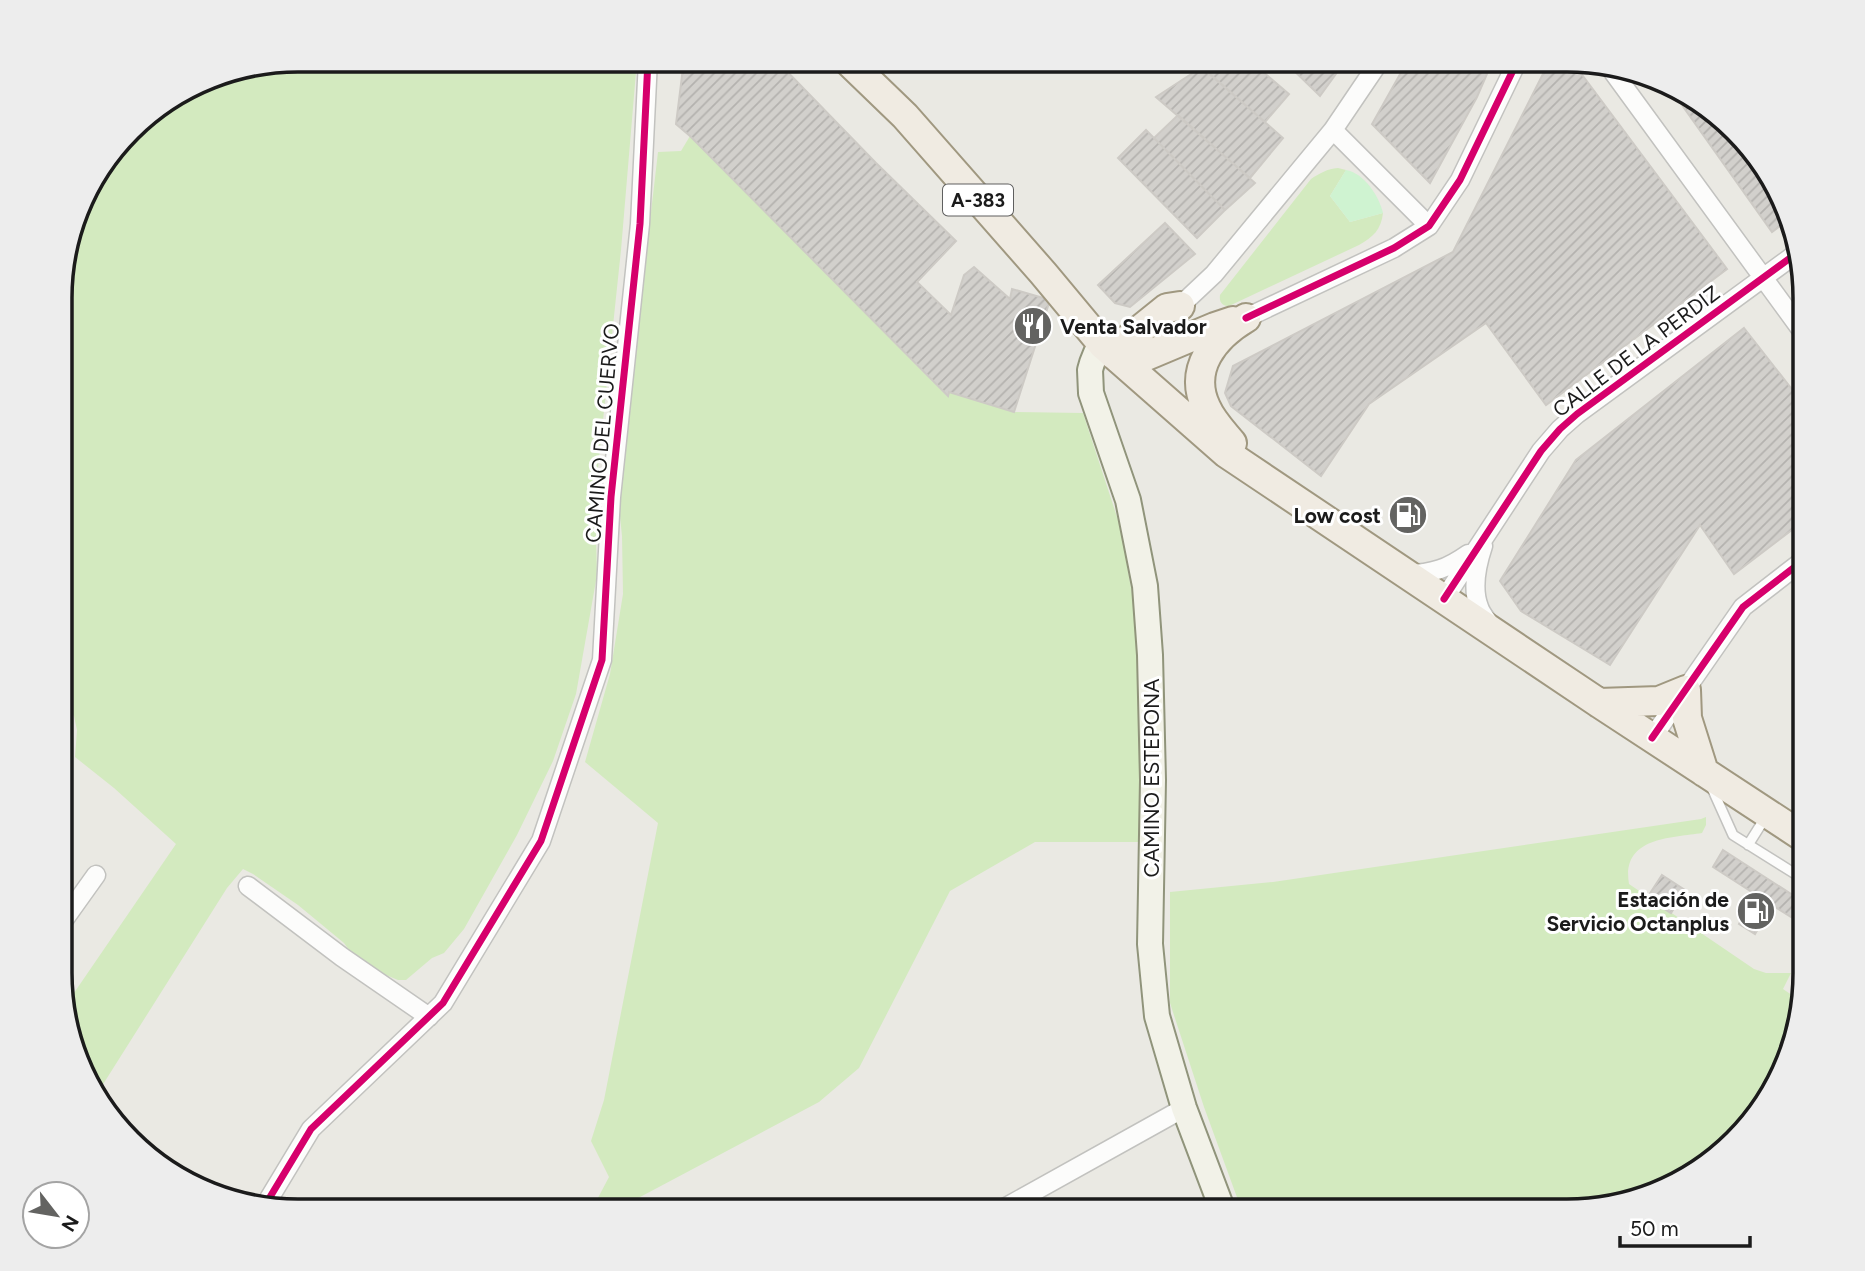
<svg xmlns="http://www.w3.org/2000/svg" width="1865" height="1271" font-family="Figtree,sans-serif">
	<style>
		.grass { fill: #d3eabf }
		.park { fill: #cff3d1 }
		.building { fill: url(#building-hatch); stroke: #cdcac5; stroke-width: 2 }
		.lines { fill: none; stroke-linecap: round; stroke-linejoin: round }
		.service-casing { stroke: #c2c2bf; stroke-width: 12 }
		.minor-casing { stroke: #c2c2bf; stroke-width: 21 }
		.secondary-casing { stroke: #90947b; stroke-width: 28 }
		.primary-casing { stroke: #a09880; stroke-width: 32 }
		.service { stroke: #fcfcfb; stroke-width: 9 }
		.minor { stroke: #fcfcfb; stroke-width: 18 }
		.secondary { stroke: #f2f2e8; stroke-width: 24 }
		.primary { stroke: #f0ebe2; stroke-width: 28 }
		.cycleway-casing { stroke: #fff; stroke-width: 11 }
		.cycleway { stroke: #d6006c; stroke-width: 7 }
		.labels { text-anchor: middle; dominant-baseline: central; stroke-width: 6; stroke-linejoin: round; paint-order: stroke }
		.shield { fill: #fff; stroke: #5f5f5f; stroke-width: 2 }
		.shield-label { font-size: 19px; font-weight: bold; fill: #1b1b1b }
		.poi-label { font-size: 21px; font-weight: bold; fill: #1b1b1b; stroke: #fff; text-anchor: end }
		.street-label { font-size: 21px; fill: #1b1b1b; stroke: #fff }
		.rim { fill: none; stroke: #1b1b1b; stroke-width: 3.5 }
	</style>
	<defs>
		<pattern id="building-hatch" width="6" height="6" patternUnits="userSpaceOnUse" patternTransform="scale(1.75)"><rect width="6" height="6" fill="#d2d0cc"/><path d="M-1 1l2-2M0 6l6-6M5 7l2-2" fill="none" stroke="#b4b2af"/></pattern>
	</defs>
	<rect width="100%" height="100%" fill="#eae9e3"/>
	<path class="grass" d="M297,60H637L621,250L595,496L597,575L576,694L553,761L517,835L464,929L444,953L432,958L406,980H398L359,964L344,943L298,905L253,874L243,869L227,888L95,1097L92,1093L63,1009L176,844L114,788L75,757L77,730L74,716L61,703V267L84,192L140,119L207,77Z
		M690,136L947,396L949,392L1014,412L1083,413L1121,529L1133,600L1144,766V842H1035L950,891L859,1068L819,1102L625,1205L621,1211H591L609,1177L591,1141L604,1100L658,823L585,762L610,674L623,594L622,536L618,497L658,152L681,151Z
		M1338,168L1346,170L1330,196L1350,222L1383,213C1381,230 1373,237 1359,245L1229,306C1222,306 1219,302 1220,295L1311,179C1320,173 1327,169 1338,168Z
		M1706,817V825L1702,833C1671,838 1621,837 1629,884L1754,969L1766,973H1791L1783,989L1802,1002L1796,1032L1730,1140L1673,1187L1568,1211H1242L1204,1107L1170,1003V892L1273,882L1701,819Z"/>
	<path class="park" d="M1346,170C1364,173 1379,196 1383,213L1350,222L1330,196Z"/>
	<path class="building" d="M684,60H776L876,163L956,241L917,282L951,315L964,275L974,267L1010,299L1012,289L1050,300L1014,412L949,392L948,396L690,136L676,124Z
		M1193,60H1249L1289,94L1265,122Z
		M1283,60H1346L1320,96Z
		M1408,60H1493L1477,97L1430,183L1372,124Z
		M1550,60H1571L1727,269L1546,405L1486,323L1369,404L1321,476L1231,406L1225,393L1233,366L1453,252Z
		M1202,67L1283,138L1250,178L1156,97Z
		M1667,84L1712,108L1781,192L1788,220L1772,232Z
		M1178,115L1255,183L1225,210L1154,138Z
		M1146,130L1225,210L1197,238L1118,158Z
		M1165,223L1195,254L1130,307L1115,303L1098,285Z
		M1744,328L1805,406V520L1734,574L1700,525L1610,665L1521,611L1500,581L1576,460Z
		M1723,850L1805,903L1794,919L1713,867Z
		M1662,875L1685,890L1671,913L1647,898Z
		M1755,897L1771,906L1755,934L1739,924Z"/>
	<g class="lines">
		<g class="service-casing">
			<path id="service" d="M1711,786L1733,835L1805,880
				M1748,845L1765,818"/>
		</g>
		<g class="minor-casing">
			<path id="minor" d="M1608,65L1805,335
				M1333,130L1429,226
				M1180,306L1214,274L1333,130L1377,65L1378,60
				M1246,318L1394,248L1429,226L1460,180L1518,60
				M1483,546C1477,564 1472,589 1479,607C1481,614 1487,620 1491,626
				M1407,574C1433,574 1448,568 1468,554
				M1444,599L1541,451L1560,429L1577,414L1797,253
				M1652,738L1743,607L1805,559
				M248,886L342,957L429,1017
				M61,924L96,875
				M264,1207L311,1129L443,1003L541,841L602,660L611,497L640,224L648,60
				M999,1211L1184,1108"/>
		</g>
		<g class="secondary-casing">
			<path id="secondary" d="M1103,345L1096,353L1092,363L1090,370L1091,393L1128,500L1145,586L1150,655L1153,780L1150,944L1157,1016L1184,1108L1223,1211"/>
		</g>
		<g class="primary-casing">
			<path id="primary" d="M847,60L905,116L1043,273L1103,345L1226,453L1599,703L1805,838
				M1103,345L1126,341L1167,308L1180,306
				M1114,355L1130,360L1146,356L1215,327L1233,321
				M1232,443C1223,432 1212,421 1206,407C1188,369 1214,337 1246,318
				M1599,703L1659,701L1686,690L1687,718L1704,772"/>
		</g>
		<use href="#service" class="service"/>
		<use href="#minor" class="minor"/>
		<use href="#secondary" class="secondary"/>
		<use href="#primary" class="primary"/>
		<g class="cycleway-casing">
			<path id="cycleway" d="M1246,318L1394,248L1429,226L1460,180L1518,60
				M1444,599L1541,451L1560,429L1577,414L1797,253
				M1652,738L1743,607L1805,559
				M264,1207L311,1129L443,1003L541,841L602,660L611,497L640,224L648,60"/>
		</g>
		<use href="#cycleway" class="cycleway"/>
	</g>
	<defs>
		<g id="restaurant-disc" transform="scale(2.0125)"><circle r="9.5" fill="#636361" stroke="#fff"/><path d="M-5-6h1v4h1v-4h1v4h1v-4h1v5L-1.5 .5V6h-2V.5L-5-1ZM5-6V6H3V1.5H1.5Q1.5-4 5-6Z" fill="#fff"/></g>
		<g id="fuel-disc" transform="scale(2.0125)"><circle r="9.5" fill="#636361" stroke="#fff"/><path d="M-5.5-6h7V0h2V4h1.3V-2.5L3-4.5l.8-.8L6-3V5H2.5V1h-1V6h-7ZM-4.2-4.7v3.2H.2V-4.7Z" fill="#fff"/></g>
	</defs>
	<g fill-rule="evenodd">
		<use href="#restaurant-disc" x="1033" y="326"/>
		<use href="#fuel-disc" x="1408" y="515"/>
		<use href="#fuel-disc" x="1756" y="911"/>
	</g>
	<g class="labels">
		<rect class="shield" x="943" y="184.5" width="70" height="31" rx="5"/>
		<g class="shield-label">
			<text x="978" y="200">A-383</text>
		</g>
		<g class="poi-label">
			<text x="1060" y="326" text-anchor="start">Venta Salvador</text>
			<text x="1381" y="515">Low cost</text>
			<text x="1729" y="899">Estación de<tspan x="1729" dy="24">Servicio Octanplus</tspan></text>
		</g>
		<g class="street-label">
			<text transform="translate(1636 351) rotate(-37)">CALLE DE LA PERDIZ</text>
			<text transform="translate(602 433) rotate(-85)">CAMINO DEL CUERVO</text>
			<text transform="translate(1151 778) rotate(-90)">CAMINO ESTEPONA</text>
		</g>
	</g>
	<path d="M0 0H1865V1271H0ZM298 72H1567A226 226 0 0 1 1793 298V973A226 226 0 0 1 1567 1199H298A226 226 0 0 1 72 973V298A226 226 0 0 1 298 72Z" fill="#ededed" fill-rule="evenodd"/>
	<path class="rim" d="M298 72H1567A226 226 0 0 1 1793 298V973A226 226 0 0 1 1567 1199H298A226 226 0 0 1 72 973V298A226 226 0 0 1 298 72Z"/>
	<g transform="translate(56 1215) rotate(121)"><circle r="33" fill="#ffffff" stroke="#a4a4a4" stroke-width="2"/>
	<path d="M0-5L12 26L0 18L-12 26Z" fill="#636361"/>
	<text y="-10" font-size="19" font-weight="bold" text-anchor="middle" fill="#1b1b1b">N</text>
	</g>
	<path d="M1620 1236v10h130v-10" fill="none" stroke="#1b1b1b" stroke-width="3.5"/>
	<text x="1630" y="1236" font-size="21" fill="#1b1b1b" stroke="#ffffff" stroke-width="5" paint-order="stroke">50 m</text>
</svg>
